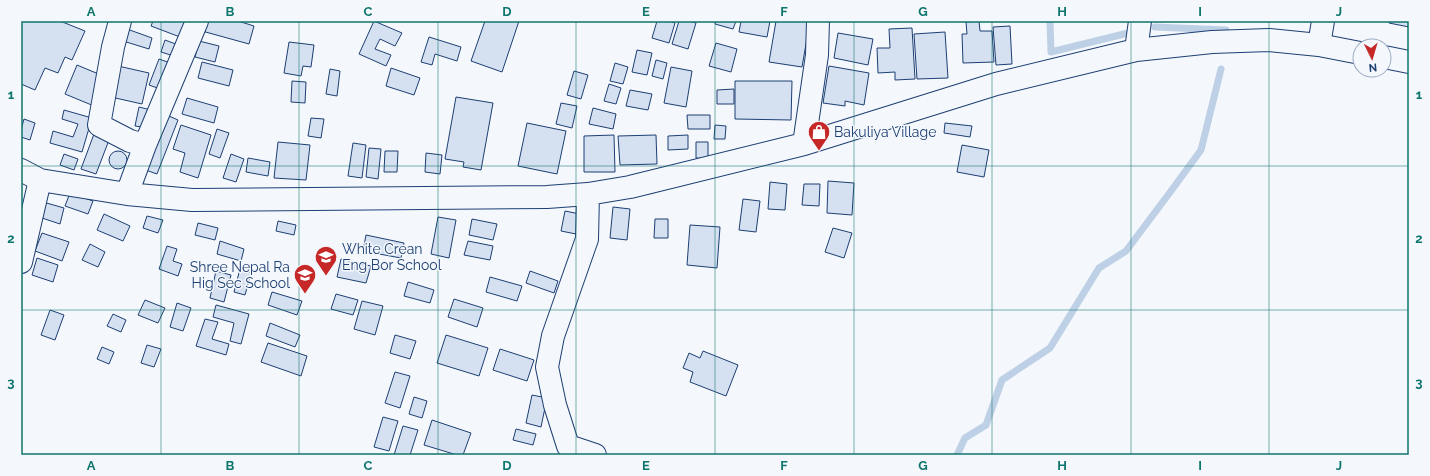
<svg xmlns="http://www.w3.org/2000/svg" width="1430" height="476" font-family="Raleway,sans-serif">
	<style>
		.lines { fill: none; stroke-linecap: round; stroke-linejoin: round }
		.stream { stroke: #bed0e5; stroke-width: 7 }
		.building { fill: #d5e0f0; stroke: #1d3f73 }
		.minor-casing { stroke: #1d3f73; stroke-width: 24 }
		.minor { stroke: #f4f7fb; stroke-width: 22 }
		.grid { fill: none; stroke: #0f766e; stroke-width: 1; stroke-opacity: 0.55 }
		.labels { text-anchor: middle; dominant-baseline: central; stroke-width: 3; stroke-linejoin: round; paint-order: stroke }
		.poi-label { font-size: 14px; fill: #1d3f73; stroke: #f4f7fb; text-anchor: start }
		.neatline { fill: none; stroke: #0f766e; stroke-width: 1.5 }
		.grid-label { font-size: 13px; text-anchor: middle; font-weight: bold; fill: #0f766e }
	</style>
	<rect width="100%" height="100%" fill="#f4f7fb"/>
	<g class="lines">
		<path class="stream" d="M1050,21L1051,52L1128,33
			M1155,27L1226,30
			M957,455L965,438L986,425L1002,380L1050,348L1099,268L1126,251L1171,191L1201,150L1221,69"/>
	</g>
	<path class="building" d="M21,21H60L85,31L72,60L65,57L58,73L45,68L35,90L21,84Z
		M153,21H186L180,37L151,26Z
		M205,21H238L254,26L249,44L202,31Z
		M374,21L402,33L395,46L380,39L375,49L391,55L386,66L359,54Z
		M485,21H519L502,72L471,61Z
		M657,21H669L675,23L669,43L652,38Z
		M679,21H689L696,23L688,49L672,44Z
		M716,21H736L733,29L715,24Z
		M741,21H770L767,37L739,32Z
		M776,21H810L802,67L769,62Z
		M979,21L980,31H992L994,62L963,63L962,34H967L966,22Z
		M1389,21H1409V27L1389,23Z
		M1010,26L1012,64L996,65L993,27Z
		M912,28L915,79L895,80V72L878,73L877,48H890L889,29Z
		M127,29L152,38L149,49L123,41Z
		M945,32L948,78L917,79L914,34Z
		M838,33L873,39L868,65L834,58Z
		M429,37L461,47L457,61L435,54L432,65L421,62Z
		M165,40L181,46L177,57L161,52Z
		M199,41L219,46L215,62L195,57Z
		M289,42L314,45L311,67L303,66L301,76L284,73Z
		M716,43L737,49L731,72L709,66Z
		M637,50L652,53L647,75L632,72Z
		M159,59L173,64L163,90L149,85Z
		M656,60L667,63L663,79L652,76Z
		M202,62L233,70L229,86L198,78Z
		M615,63L628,67L623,84L610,81Z
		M77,65L101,75L94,106L65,94Z
		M118,66L149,73L142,104L111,97Z
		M829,66L869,73L864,105L845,101V106L823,103Z
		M671,67L692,71L686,107L664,103Z
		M391,68L420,78L414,95L386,86Z
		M330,69L340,71L337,96L326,94Z
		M574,71L588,75L581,99L567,95Z
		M292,81L306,82L305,103L291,102Z
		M735,81H792L791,120L735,119Z
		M609,84L621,88L616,104L604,101Z
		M734,89V104H717V90Z
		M630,90L652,94L648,110L626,106Z
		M456,97L493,103L481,170L463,167L464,162L445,159Z
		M187,98L218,107L214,123L182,114Z
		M561,103L577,106L572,128L556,124Z
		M139,107L151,110L148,128L135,126Z
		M593,108L616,114L613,129L589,124Z
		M64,110L92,118L82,152L50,143L53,131L73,137L78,124L62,119Z
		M162,113L178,120L157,174L140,168Z
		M687,115H710V129H688Z
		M311,118L324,119L321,138L308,136Z
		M24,119L35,123L30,140L21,137V130Z
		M527,123L566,131L557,174L518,166Z
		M945,123L972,126L970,137L944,133Z
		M181,125L211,135L198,178L180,172L185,153L173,149Z
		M715,125L726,126L725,139H714Z
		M217,129L229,133L220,158L209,154Z
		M94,134L109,140L96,174L81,169Z
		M614,135L615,172H584V136Z
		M656,135L657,164L620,165L618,136Z
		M688,135V149L668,150V136Z
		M278,142L310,145L306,180L274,178Z
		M696,142H708V159L696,158Z
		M353,143L366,145L362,178L348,176Z
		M962,145L989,150L984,177L957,172Z
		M369,148L381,149L378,179L366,177Z
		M109 160a9 9 0 1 1 18 0a9 9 0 1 1-18 0Z
		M385,151H398L397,172H384Z
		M426,153L442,155L440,174L425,172Z
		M64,154L78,159L74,170L60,165Z
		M231,154L244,159L236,182L223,178Z
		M248,158L270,162L268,176L246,172Z
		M828,181L854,183L852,215L827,213Z
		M770,182L787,184L785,210L768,209Z
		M804,184H820L819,206L802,205Z
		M70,193L93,201L88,214L65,206Z
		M743,199L760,201L756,232L739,230Z
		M43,202L64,208L60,224L39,217Z
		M613,207L630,209L627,240L610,238Z
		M565,211L580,214L576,234L561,231Z
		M104,214L130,226L123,241L97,230Z
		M147,216L163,220L158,233L143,228Z
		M438,217L456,220L449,258L431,254Z
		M472,219L497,224L493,240L469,235Z
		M655,219H668V238H654Z
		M278,221L296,225L294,235L276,231Z
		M198,223L218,228L215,240L195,235Z
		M690,225L720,227L717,268L687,265Z
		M833,228L852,233L844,258L825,252Z
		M42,233L69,242L62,261L35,251Z
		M366,235L404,243L401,258L363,251Z
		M220,241L244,249L241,261L217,254Z
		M468,241L493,246L490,260L464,255Z
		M90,244L105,252L98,267L82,260Z
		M167,246L177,249L173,261L182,264L178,276L159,269Z
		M37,258L58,265L53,282L32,275Z
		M341,259L371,266L366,283L337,277Z
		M240,269L251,273L245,295L234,292Z
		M216,271L231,275L224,302L210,298Z
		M530,271L558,281L554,293L526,283Z
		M490,277L522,286L517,301L486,292Z
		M408,282L434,290L430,303L404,296Z
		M272,292L302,301L297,315L268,305Z
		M336,294L358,300L353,315L331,309Z
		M454,299L483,308L477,327L448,317Z
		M145,300L165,308L158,323L138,315Z
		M362,301L383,306L375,335L354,329Z
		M177,303L191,308L183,331L170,327Z
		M216,305L249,314L241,344L230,341L234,323L213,317Z
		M50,310L64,315L55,340L41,335Z
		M113,314L126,320L121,332L107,326Z
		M205,319L218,322L212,339L229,344L226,355L196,346Z
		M270,323L300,335L295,347L266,336Z
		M395,335L416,341L410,359L390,353Z
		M446,335L488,348L479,376L437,363Z
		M268,343L307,356L301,376L261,362Z
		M147,345L161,349L154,367L141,363Z
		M102,347L114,352L109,364L97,359Z
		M500,349L534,360L527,381L493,370Z
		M703,351L738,365L726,396L690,382L693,372L683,368L689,353L700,358Z
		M395,372L410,376L400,408L385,403Z
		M532,395L547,398L541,427L526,423Z
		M414,397L427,401L422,418L409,414Z
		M383,417L398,421L389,451L374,447Z
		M432,420L471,433L463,455H457L424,445Z
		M403,426L418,430L410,455H394Z
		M516,429L536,434L533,445L513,440Z"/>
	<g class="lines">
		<g class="minor-casing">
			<path id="minor" d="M120,21L113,47L99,125L130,141L145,145
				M1319,45L1323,21
				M1136,50L1140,21
				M1384,57L1409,62
				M804,144L817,55L818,21
				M21,170L40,180L127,194L192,200L547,197L588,194L630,187L804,144L996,84L1136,50L1212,42L1269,40L1319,45L1360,53
				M127,194L145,145L197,21
				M588,194L587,239L553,336L547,367L555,405L568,446L595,455
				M21,262L40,180"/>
		</g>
		<use href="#minor" class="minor"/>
	</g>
	<path class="grid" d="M161,21V455M299,21V455M438,21V455M576,21V455M715,21V455M854,21V455M992,21V455M1131,21V455M1269,21V455M21,166H1409M21,310H1409"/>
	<defs>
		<g id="shop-pin" transform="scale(1.15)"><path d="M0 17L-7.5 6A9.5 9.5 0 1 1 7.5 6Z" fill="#c62828" stroke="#f4f7fb"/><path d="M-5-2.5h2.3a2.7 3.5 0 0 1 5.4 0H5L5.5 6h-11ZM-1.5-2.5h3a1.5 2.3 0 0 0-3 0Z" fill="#fff"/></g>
		<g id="school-pin" transform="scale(1.15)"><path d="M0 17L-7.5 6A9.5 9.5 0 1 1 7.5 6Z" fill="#c62828" stroke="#f4f7fb"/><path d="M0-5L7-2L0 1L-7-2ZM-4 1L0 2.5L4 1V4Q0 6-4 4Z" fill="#fff"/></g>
	</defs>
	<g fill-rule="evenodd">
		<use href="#shop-pin" x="819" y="132"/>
		<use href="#school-pin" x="326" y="257"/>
		<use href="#school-pin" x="305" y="275"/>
	</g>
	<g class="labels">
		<g class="poi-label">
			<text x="834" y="132">Bakuliya Village</text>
			<text x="342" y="249">White Crean<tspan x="342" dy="16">Eng Bor School</tspan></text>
			<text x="290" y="267" text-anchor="end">Shree Nepal Ra<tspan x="290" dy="16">Hig Sec School</tspan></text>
		</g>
	</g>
	<rect width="1430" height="476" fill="none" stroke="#f4f7fb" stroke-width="44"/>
	<g transform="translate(1372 58) rotate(175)"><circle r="19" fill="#f4f7fb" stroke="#9eadc5"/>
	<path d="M0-3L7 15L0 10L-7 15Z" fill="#c62828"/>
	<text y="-6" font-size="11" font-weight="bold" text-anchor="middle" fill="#1d3f73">N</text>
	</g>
	<rect x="22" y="22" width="1386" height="432" class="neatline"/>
	<g class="grid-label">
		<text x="91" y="16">A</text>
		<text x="230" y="16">B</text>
		<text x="368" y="16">C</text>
		<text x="507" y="16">D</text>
		<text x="646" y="16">E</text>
		<text x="784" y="16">F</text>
		<text x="923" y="16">G</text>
		<text x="1062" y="16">H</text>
		<text x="1200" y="16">I</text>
		<text x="1339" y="16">J</text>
		<text x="11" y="99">1</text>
		<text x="1419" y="99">1</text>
		<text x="11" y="243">2</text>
		<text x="1419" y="243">2</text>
		<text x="11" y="387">3</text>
		<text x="1419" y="387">3</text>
		<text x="91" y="470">A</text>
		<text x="230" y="470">B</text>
		<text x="368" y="470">C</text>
		<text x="507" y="470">D</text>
		<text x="646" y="470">E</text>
		<text x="784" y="470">F</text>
		<text x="923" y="470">G</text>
		<text x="1062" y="470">H</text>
		<text x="1200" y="470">I</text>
		<text x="1339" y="470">J</text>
	</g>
</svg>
